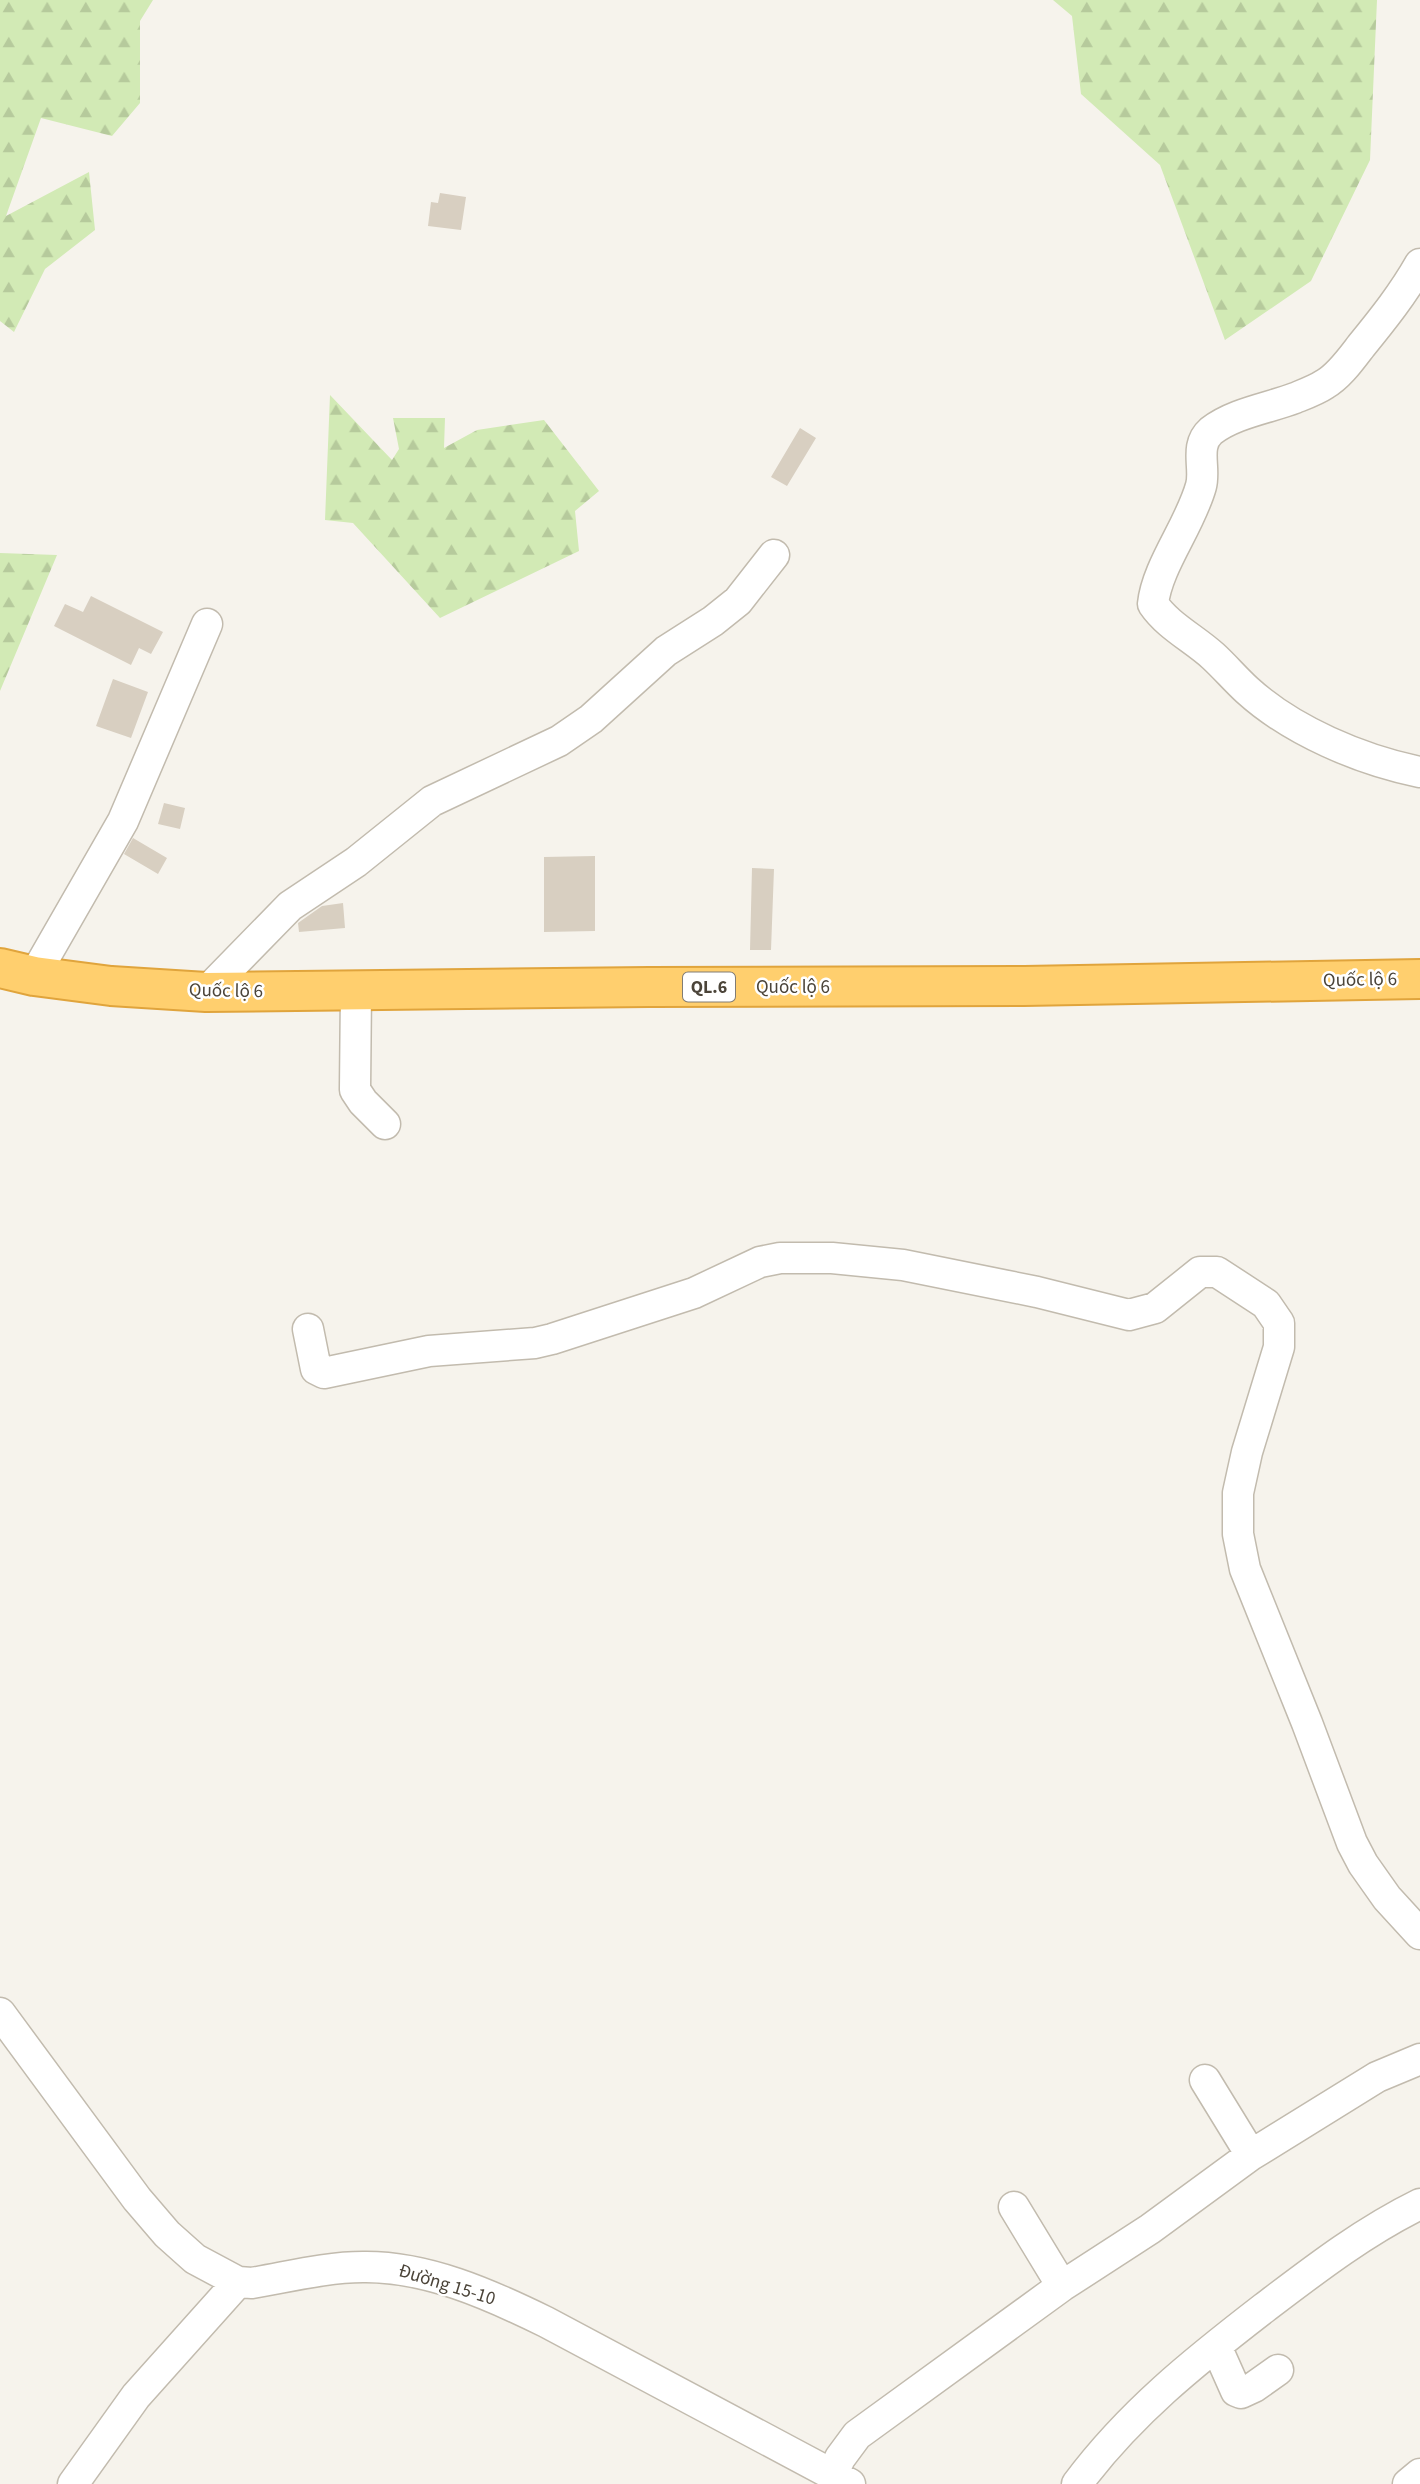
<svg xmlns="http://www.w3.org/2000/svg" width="1420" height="2484" font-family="'Source Sans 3',sans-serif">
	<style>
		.forest { fill: url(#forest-firs) }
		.building { fill: #d8cfc1 }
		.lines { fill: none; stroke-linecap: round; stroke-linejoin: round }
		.minor-casing { stroke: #c2bbae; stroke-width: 33 }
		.highway-casing { stroke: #e0a43c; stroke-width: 42 }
		.minor { stroke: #fff; stroke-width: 30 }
		.highway { stroke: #ffcf6e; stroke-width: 38 }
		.labels { text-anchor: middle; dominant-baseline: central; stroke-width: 5; stroke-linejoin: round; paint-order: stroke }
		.shield { fill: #fff; stroke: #817c74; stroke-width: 2 }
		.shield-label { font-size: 18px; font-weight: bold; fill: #4b4439 }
		.street-label { font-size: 19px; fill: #4b4439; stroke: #fff }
	</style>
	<defs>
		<pattern id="forest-firs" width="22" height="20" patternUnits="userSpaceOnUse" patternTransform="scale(1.75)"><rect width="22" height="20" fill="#d2eab5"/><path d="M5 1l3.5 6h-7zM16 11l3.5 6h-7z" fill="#b6ca9c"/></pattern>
	</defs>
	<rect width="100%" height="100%" fill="#f6f3ec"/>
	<path class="forest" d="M0,0H153L140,21V103L112,136L41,118L6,216L89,172L95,230L45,269L14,332L0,321Z
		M1053,0H1377L1370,160L1311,281L1225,340L1160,165L1081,94L1072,16Z
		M330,395L392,460L399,449L393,418H445L444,448L477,430L544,420L599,491L575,511L579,551L440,618L353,523L325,520Z
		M0,553L57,555L0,691Z"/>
	<path class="building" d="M440,193L466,197L461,230L428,226L431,202L438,203Z
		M800,428L816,438L787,486L771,477Z
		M91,596L163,632L151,654L139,648L131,665L54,626L65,604L83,612Z
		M113,679L148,692L131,738L96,726Z
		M164,803L185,808L180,829L158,824Z
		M133,838L167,858L158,874L124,854Z
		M595,856V931L544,932V857Z
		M752,868L774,869L771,950H750Z
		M343,903L345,928L299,932L298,923L322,906Z"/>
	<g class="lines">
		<g class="minor-casing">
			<path id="minor" d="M1420,264C1403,294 1383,319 1361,346C1351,359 1339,376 1325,384C1316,390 1305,394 1295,398C1269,408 1234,413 1211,431C1194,446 1206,468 1201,486C1190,526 1157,566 1153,604C1168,626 1193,638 1213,656C1225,667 1235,679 1247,690C1292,731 1361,760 1420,772
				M34,976L123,821L207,624
				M356,990L355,1090L363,1102L385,1124
				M206,992L290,906L356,862L432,801L559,741L591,719L666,651L713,621L738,601L774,555
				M308,1329L316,1369L324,1373L429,1351L535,1343L552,1339L694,1293L760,1262L780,1258H832L903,1265L1037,1292L1129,1315L1155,1308L1200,1272H1217L1266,1304L1279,1323V1347L1247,1452L1238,1493V1534L1245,1569L1307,1723L1352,1843L1363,1864L1387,1898L1420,1934
				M0,2013L137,2199L167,2234L195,2259L238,2282L252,2283C288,2277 326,2267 363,2267C426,2266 489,2294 546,2322L850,2484
				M1205,2080L1251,2155
				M1014,2207L1062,2286
				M1216,2346L1236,2391L1241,2393L1254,2387L1278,2370
				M833,2474L840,2458L857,2435L1062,2286L1150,2229L1251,2155L1377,2077L1420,2059
				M73,2484L136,2396L238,2282
				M1077,2484C1130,2413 1194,2362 1264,2308C1314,2270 1363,2232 1420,2204
				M1408,2484L1420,2474"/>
		</g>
		<g class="highway-casing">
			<path id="highway" d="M0,968L34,976L111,986L206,992L649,987L1024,986L1420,979"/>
		</g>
		<use href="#minor" class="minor"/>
		<use href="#highway" class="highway"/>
	</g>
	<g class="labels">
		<rect class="shield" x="683" y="972.5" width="52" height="29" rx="5"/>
		<g class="shield-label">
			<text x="709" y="987">QL.6</text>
		</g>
		<g class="street-label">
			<text transform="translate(1360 980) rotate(-1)">Quốc lộ 6</text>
			<text x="793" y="987">Quốc lộ 6</text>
			<text transform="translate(226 991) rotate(1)">Quốc lộ 6</text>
			<text transform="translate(447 2285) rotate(17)">Đường 15-10</text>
		</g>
	</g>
</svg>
